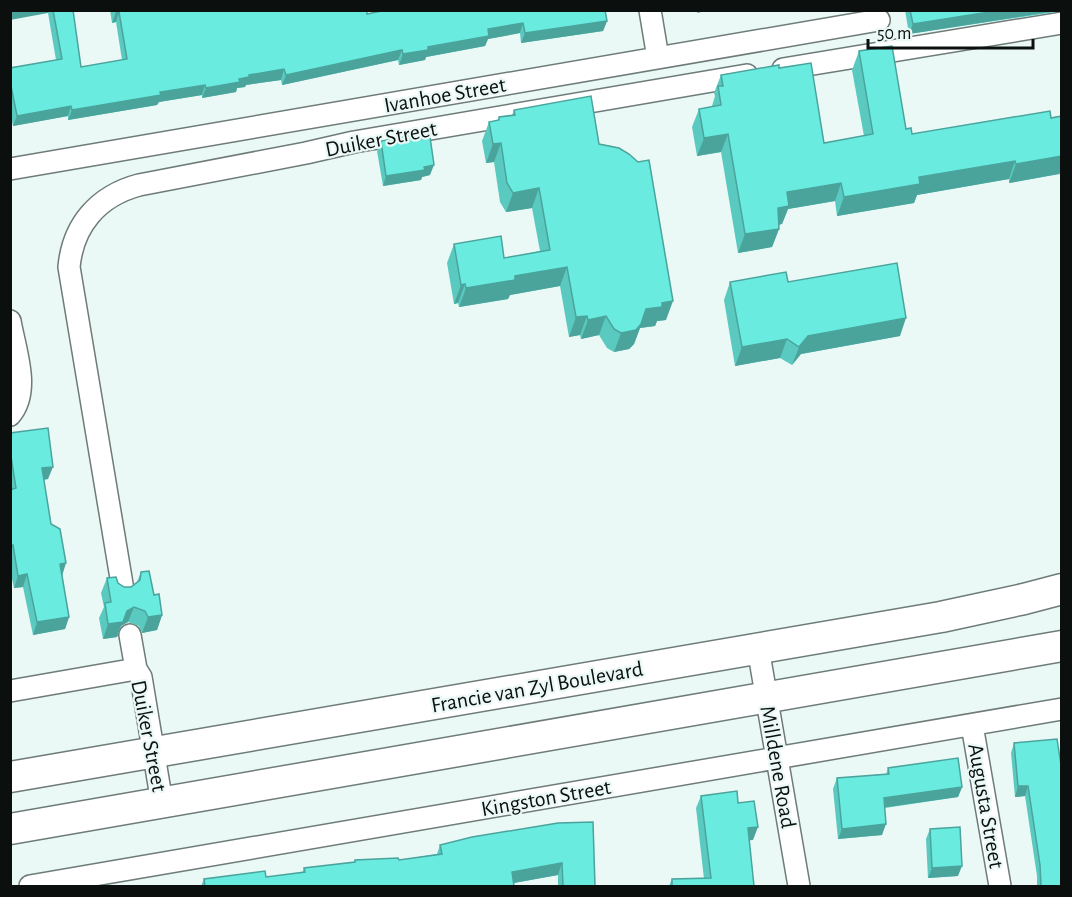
<svg xmlns="http://www.w3.org/2000/svg" width="1072" height="897" font-family="'Alegreya Sans',sans-serif">
	<style>
		.lines { fill: none; stroke-linecap: round; stroke-linejoin: round }
		.minor-casing { stroke: #6e7b79; stroke-width: 24 }
		.secondary-casing { stroke: #6e7b79; stroke-width: 33 }
		.minor { stroke: #fff; stroke-width: 21 }
		.secondary { stroke: #fff; stroke-width: 30 }
		.wall { fill: #5acac0 }
		.shaded-wall { fill: #4aa49c }
		.building { fill: #69ebdf; stroke: #4aa49c; stroke-width: 1.5 }
		.labels { text-anchor: middle; dominant-baseline: central; stroke-width: 4.5; stroke-linejoin: round; paint-order: stroke }
		.street-label { font-size: 22px; fill: #0b100f; stroke: #eaf8f6 }
	</style>
	<rect width="100%" height="100%" fill="#eaf8f6"/>
	<g class="lines">
		<g class="minor-casing">
			<path id="minor" d="M650,10L658,58
				M783,69L1062,23
				M10,169L879,20
				M10,321C15,350 31,391 10,415
				M123,590L69,267C73,225 98,196 139,185L306,153L354,142L747,75
				M130,635L136,669L141,677L162,803
				M758,648L799,886
				M10,691L136,669
				M972,725L1000,886
				M30,886L1062,709"/>
		</g>
		<g class="secondary-casing">
			<path id="secondary" d="M10,777L941,617L1024,599L1062,589
				M10,829L1062,646"/>
		</g>
		<use href="#minor" class="minor"/>
		<use href="#secondary" class="secondary"/>
	</g>
	<path class="wall" d="M10,10H73L81,67L122,60L116,22L112,23L110,10H367V14L607,21L603,31L521,43L520,33L488,39L485,46L426,57L425,60L399,65L398,60L282,85L281,80L246,85L245,87L237,88L236,92L202,98V95L159,102L157,105L68,120V116L13,126L10,113V68L56,60L48,13Z
		M905,10H1062V11L909,34Z
		M859,51L906,129L912,134L1062,116V176L1059,174L1009,183V179L917,195L914,203L837,216L835,201L788,209L782,224L779,225V229L772,247L738,253L721,152L697,156L692,127L699,109L712,106L715,96L714,93L721,75L779,68L824,143L864,136L852,70Z
		M514,110L599,144L666,320L657,321L655,326L640,328L634,344L629,349L614,352L607,348L599,335L581,339L580,335L569,337L560,286L510,295L508,299L459,307L458,303L454,304L447,263L454,244L504,258L540,251L532,208L506,212L500,202L494,162L486,163L482,141L489,122L498,120L499,117L512,115Z
		M420,139L430,175L422,177L421,180L383,186L377,151L381,141Z
		M730,282H788L900,336L801,354L792,365L780,358L735,366L724,300Z
		M10,433L48,479L44,480L51,524L69,617L65,629L33,635L23,587L14,588L10,570Z
		M141,572L154,595L162,615L157,630L142,633L139,626L128,622L121,626L117,637L103,639L99,618L104,607L101,593L107,578L118,583L124,587H131L137,582Z
		M1014,743L1062,886H1037V876L1025,796L1015,797L1011,753Z
		M888,768L962,787L958,797L885,808L882,835L838,839L833,789L837,778L886,774Z
		M701,796L738,803L753,840H749L754,886H669L672,879H704L696,808Z
		M558,823L595,886H558V875L514,883V886H201L204,879L266,877L302,873L304,868L354,862L355,860H399L437,854L440,845Z
		M930,829L958,876L928,878L926,839Z"/>
	<path class="shaded-wall" d="M49,10L48,13L10,20V11Z
		M698,10H710L697,13Z
		M1002,10H1062L909,34L913,24Z
		M116,12H119L116,22L112,23Z
		M607,21L603,31L521,43L525,33Z
		M523,23L520,33L488,39L485,46L426,57L425,60L399,65L403,54L488,29Z
		M402,50L398,60L282,85L286,75Z
		M284,69L281,80L246,85L245,87L237,88L236,92L202,98L206,88L249,75Z
		M205,85L202,95L159,102L157,105L68,120L72,110L160,92Z
		M71,106L68,116L13,126L17,116Z
		M728,134L721,152L697,156L704,138Z
		M501,143L494,162L486,163L493,144Z
		M1062,156V166L1059,174L1009,183L1016,164Z
		M1015,161L1009,179L917,195L914,203L837,216L844,197L919,177Z
		M434,165L430,175L422,177L421,180L383,186L386,176Z
		M841,183L835,201L788,209L782,224L771,226L778,208L787,192Z
		M539,188L532,208L506,212L513,193Z
		M779,229L772,247L738,253L745,234Z
		M567,267L560,286L510,295L508,299L459,307L466,288L515,276Z
		M465,284L458,303L454,304L461,285Z
		M673,301L666,320L657,321L655,326L640,328L634,344L629,349L614,352L621,333L646,309L662,303Z
		M587,316L580,335L569,337L576,317Z
		M606,316L599,335L581,339L588,320Z
		M906,318L900,336L801,354L792,365L799,347L808,336Z
		M787,339L780,358L735,366L742,347Z
		M53,467L48,479L38,480L42,468Z
		M66,563L62,576L60,564Z
		M27,574L23,587L14,588L18,576Z
		M134,607L128,622L121,626L117,637L103,639L108,624L127,611Z
		M162,615L157,630L142,633L148,617Z
		M69,617L65,629L33,635L37,622Z
		M1018,786H1028L1025,796L1015,797Z
		M962,787L958,797L880,808L884,798Z
		M886,824L882,835L838,839L842,829Z
		M758,827L753,840L743,841L748,828Z
		M562,863L558,875L508,884L512,872Z
		M962,866L958,876L928,878L932,868Z"/>
	<path class="building" d="M53,10H73L81,67L127,59L119,12H116L115,10H367V14L386,10H605L607,21L525,33L523,23L488,29L489,36L428,47V50L403,54L402,50L286,75L284,69L249,75V77L239,79L240,82L206,88L205,85L160,92L161,95L72,110L71,106L17,116L10,81V68L62,59Z
		M910,10H1002L913,24Z
		M892,46L906,129L911,128L912,134L1050,111L1051,118L1062,116V156L1016,164L1015,161L919,177L920,184L844,197L841,183L787,192L789,206L778,208L779,229L745,234L728,134L704,138L699,109L721,105L718,86H723L721,75L779,65V68L811,63L824,143L873,134L859,51Z
		M591,96L599,144L619,148L629,154L638,162L649,160L673,301L662,303V307L646,309L641,324L636,330L621,333L614,329L606,316L588,320L587,316L576,317L567,267L515,276V280L466,288L465,284L461,285L454,244L501,236L504,258L550,250L539,188L513,193L507,183L501,143L493,144L489,122L499,120V117L515,115L514,110Z
		M419,134L420,139L430,137L434,165L424,167L425,170L386,176L381,141Z
		M897,263L906,318L808,336L799,347L787,339L742,347L730,282L786,272L788,282Z
		M48,428L53,467L42,468L51,524L60,529L66,563L60,564L69,617L37,622L27,574L18,576L13,545L10,546V490L16,488L10,450V433Z
		M149,571L154,595L159,594L162,615L148,617L145,611L134,607L127,611L123,622L108,624L105,603L111,602L107,578L116,577L118,583L124,587H131L140,580L141,572Z
		M1057,739L1062,771V886H1041L1040,865L1028,786H1018L1014,743Z
		M958,758L962,787L884,798L886,824L842,829L837,778L889,774L888,768Z
		M737,791L738,803L754,801L758,827L748,828L754,886H672V879L711,878L701,796Z
		M593,822L595,886H563L562,863L512,872L514,886H205L204,879L265,871L266,877L305,872L304,868L355,862V860L398,858L399,860L442,854L440,845L472,837L558,823Z
		M960,827L962,866L932,868L930,829Z"/>
	<g class="labels">
		<g class="street-label">
			<text transform="translate(445 95) rotate(-10)">Ivanhoe Street</text>
			<text transform="translate(381 139) rotate(-11)">Duiker Street</text>
			<text transform="translate(537 687) rotate(-10)">Francie van Zyl Boulevard</text>
			<text transform="translate(149 736) rotate(79)">Duiker Street</text>
			<text transform="translate(778 767) rotate(80)">Milldene Road</text>
			<text transform="translate(546 798) rotate(-10)">Kingston Street</text>
			<text transform="translate(986 806) rotate(80)">Augusta Street</text>
		</g>
	</g>
	<rect width="1072" height="897" fill="none" stroke="#0b100f" stroke-width="24"/>
	<path d="M868 39v9h165v-9" fill="none" stroke="#0b100f" stroke-width="3"/>
	<text x="877" y="39" font-size="18" fill="#0b100f" stroke="#eaf8f6" stroke-width="4.5" paint-order="stroke">50 m</text>
</svg>
